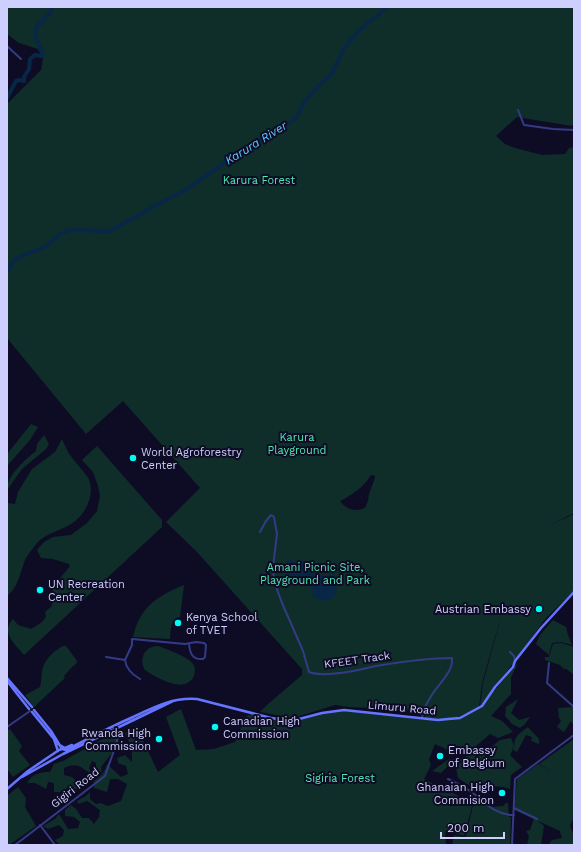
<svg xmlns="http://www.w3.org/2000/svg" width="581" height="852" font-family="'Work Sans',sans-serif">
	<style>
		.green { fill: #0f2e29; fill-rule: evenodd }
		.water { fill: #082747 }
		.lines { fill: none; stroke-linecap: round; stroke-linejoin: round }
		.river { stroke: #082747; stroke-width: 4 }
		.street { stroke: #343b86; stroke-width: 2 }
		.secondary { stroke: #6675ff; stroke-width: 2.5 }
		.poi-dot { fill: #00faf5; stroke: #0e0c24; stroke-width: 1.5 }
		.labels { text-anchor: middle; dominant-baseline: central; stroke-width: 4; stroke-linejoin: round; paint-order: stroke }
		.park-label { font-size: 11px; fill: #53e7b0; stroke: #0e0c24 }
		.poi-label { font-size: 11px; fill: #cfcfff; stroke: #0e0c24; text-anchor: start }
		.street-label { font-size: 11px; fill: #cfcfff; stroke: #0e0c24 }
		.water-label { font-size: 12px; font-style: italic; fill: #5dc8ff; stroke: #0e0c24 }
	</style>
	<rect width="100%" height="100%" fill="#0e0c24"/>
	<path class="green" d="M7,7H574V122L572,126L517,117L496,136L505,144L515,148L542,155L565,154L569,148L574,147V513L548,526L526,548L548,526L574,514V591L547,617L534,634L521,653L480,706L483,683L504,606L482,683L479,707L476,710C491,696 503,679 518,663L511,677V694L491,716L502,721L513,732L498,738L490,734L469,752L459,755L435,744L429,759L431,765L424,779L473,803L464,836L446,830L445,836L446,845H60L55,840L63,836L64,830L59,825L48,829L43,826L55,819L59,814L68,829L78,828L80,822L74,817L65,816V810L71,805L76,809L82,818H89L94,824L99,817L100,810L87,801L78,804L77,801L86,796L90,792V799L96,804L101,803L108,806L121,801L127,784L118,779H110L107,792L94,788V781C101,776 105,772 107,764L121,777L128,774L126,766L118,763L117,758L125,755L132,762V748L125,733L136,726L158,772L180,755L166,717L181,709L196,750L214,749L235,742L242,725L231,722L232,718L244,720L247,716L254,713L292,721L323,712L344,710L426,718L422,711L420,710L349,707L335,705L293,718L260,712L268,704L302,675V669L197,552L166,522L200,488L123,401L86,434L7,338V104L41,70L43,59L38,49L19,43L7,34ZM371,475L375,476V478L369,494L368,501L365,508C355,512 347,510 340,501C352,495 364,487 371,475Z
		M31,424L38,427L30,440L7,466V454Z
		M44,435L49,444L46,449L22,469L7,490C7,475 26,459 36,451L37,444Z
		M62,439C64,443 66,448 68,452C74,461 81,468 87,476C97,492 86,515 71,524C60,531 46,533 37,543C33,548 29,553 26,558C20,571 19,587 7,596V503L15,504L18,492L32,469L55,452Z
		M97,446L162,520V527L24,655C15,644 0,633 13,619L18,625L31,629L42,622L46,617L45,612L52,606L53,587L70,566L69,564L53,559L41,558L37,550L44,542L53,537L71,535L87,523L97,511L100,496L98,486L93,472L82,460Z
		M184,585L180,617C170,618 171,630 170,639L133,637C140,607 157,596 184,585Z
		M553,620L566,627L568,635L572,645L561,642L552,643L549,655L536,644L540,635Z
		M561,643L574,647V675L565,668V670L560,665L545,660V657H549L553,644Z
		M63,646H66L77,661L76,664L72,667L64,676L65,678L34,707L25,695L40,687C42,681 41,674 43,667C46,658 55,650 63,646Z
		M158,646C166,649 189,657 193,664C196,668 195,672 194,676C185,695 157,678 145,670C138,659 145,646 158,646Z
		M518,699L511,713L519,720L530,717L525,724L520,728L512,724L505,716L506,707Z
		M574,707V726L571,721L564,732L557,727L561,721L559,718L558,708Z
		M528,727L539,739V744L531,741L532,737L526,735L517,752L513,750C515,746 514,743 515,740C517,734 524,730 528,727Z
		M10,729L22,746L19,751L30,765L13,777L7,769V731Z
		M119,730L121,736L115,749L101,767L102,772L96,771V763L92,761L89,768L92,775C81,767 77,762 64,768V775L72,777L77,782L76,791L67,788L60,792H54V783L48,782L46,789L35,783H27C32,774 40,772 50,772L54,764L63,761Z
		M511,738L514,746L510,755L522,767L511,775L510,789C496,784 492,787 479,792L458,778L456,767L450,764L441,773L432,771L449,759H463L478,747L484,753L500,740Z
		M574,739V816L570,826L574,836V845H551L549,844L552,840L562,838L560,831L538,821L544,826L541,845H527L529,836L526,831L530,830L534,819L514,810L517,779L538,764L555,773L539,764Z
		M18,787L26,798L25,807L36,826L9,845H7V796Z
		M486,797L490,802L488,803L490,807L503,806L506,803H508L509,817H511L510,845H475L473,844V845H452L454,835L464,837L467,836H466L474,801L477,798Z"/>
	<path class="water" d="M291,560L293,562L301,561L303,562L304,565L307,566L306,569L308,571L312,569L316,570L314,574L315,575L326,576L334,573L337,589L336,593L331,599L323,601L313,597C313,589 312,584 308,578L305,579L290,577L287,570V561Z"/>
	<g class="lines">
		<path class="river" d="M7,98L16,81L19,80L24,81V77L29,69L30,59L35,55L41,56L43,55C40,39 31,44 38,24L42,23L45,17L50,14L52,7
			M7,273L13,262L21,256L45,247L60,234L70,230L110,231L171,197L184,191L237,154L269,134L286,125L297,117L303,104L318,86L332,73L344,48L359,31L387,7"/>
		<path class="street" d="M7,46L21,59
			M518,110L524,125L553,129L574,130
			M260,532L266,521L271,515L274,517L277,534L273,567L274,581L282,603L303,651L309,672C325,678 359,670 376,666C400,662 428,658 452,658C454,672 436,686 430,698C426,704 423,711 422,718
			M510,652L514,656L515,660
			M106,657L125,660
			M125,660L132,645V639L185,644L196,642L204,643L206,645L205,657L203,659C192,660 190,653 189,644
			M125,660C126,669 133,675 140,679
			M549,663L547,683L574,707
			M7,727L30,711
			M448,779C456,783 465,787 473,793C485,802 496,816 514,815
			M514,808L537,819
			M40,825L55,845
			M15,845L105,776L117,742L116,729
			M512,845L515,779L574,735"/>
		<path class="secondary" d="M7,678L32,707
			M7,681L29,709
			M34,710L51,731L62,749
			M32,712L54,739L58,751
			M58,744L65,748L72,745
			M22,777L63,754L173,701
			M7,789L28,771L59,750L62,749L66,750C88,739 110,727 133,717C154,707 173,697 197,699L271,718L286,720L299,719L322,713L344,710L438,720L448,719L460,718L482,706L495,687L513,667L515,661L541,628L574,592"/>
	</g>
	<g class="poi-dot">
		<circle cx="133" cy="458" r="4"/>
		<circle cx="40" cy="590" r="4"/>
		<circle cx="539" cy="609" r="4"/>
		<circle cx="178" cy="623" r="4"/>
		<circle cx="215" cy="727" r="4"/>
		<circle cx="159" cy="739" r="4"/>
		<circle cx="440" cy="756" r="4"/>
		<circle cx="502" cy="793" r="4"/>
	</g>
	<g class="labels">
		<g class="park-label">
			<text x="259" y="180">Karura Forest</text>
			<text x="297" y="437">Karura<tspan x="297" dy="13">Playground</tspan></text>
			<text x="315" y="567">Amani Picnic Site,<tspan x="315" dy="13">Playground and Park</tspan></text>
			<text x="340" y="778">Sigiria Forest</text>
		</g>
		<g class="poi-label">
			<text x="141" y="452">World Agroforestry<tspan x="141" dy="13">Center</tspan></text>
			<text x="48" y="584">UN Recreation<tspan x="48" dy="13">Center</tspan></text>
			<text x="531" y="609" text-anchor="end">Austrian Embassy</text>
			<text x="186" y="617">Kenya School<tspan x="186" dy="13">of TVET</tspan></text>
			<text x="223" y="721">Canadian High<tspan x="223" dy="13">Commission</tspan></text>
			<text x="151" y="733" text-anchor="end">Rwanda High<tspan x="151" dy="13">Commission</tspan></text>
			<text x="448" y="750">Embassy<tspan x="448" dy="13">of Belgium</tspan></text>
			<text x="494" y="787" text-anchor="end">Ghanaian High<tspan x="494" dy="13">Commision</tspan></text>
		</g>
		<g class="street-label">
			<text transform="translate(357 660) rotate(-8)">KFEET Track</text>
			<text transform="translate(402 708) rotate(5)">Limuru Road</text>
			<text transform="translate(75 788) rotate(-38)">Gigiri Road</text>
		</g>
		<g class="water-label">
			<text transform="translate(256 143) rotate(-32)">Karura River</text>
		</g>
	</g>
	<rect width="581" height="852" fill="none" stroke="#cfcfff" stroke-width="16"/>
	<path d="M441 832v6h63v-6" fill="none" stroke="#cfcfff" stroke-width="2"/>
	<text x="447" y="832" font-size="12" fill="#cfcfff" stroke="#0e0c24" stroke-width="3" paint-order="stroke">200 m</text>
</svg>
